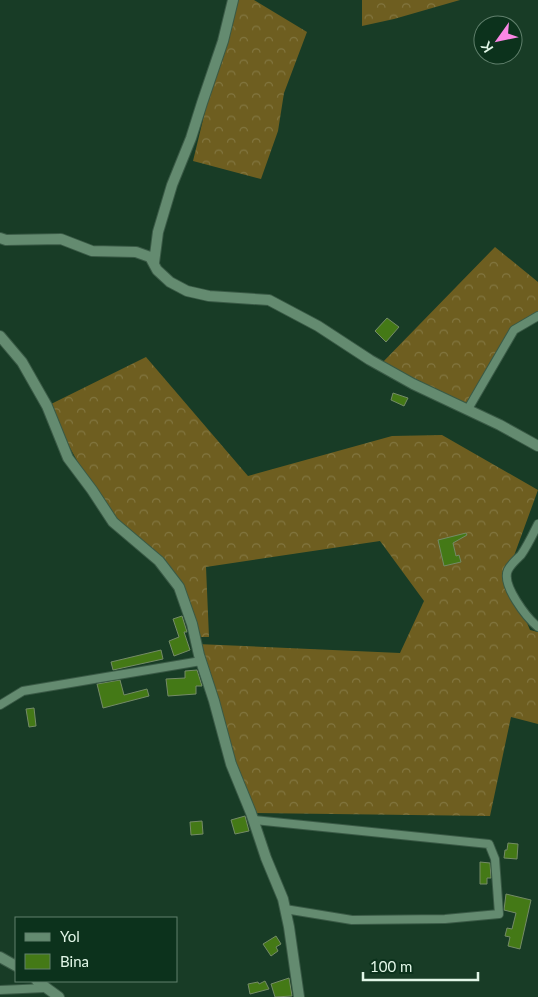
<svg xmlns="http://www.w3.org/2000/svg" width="538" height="997" font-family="Lato,sans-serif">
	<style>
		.forest { fill: url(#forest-crowns) }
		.building { fill: #447916; stroke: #748b67 }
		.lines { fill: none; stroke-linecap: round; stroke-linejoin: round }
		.minor-casing { stroke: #3a5a46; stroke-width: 10 }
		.tertiary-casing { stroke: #3a5a46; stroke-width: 12 }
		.minor { stroke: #648b70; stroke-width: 8 }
		.tertiary { stroke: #648b70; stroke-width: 10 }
	</style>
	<defs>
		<pattern id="forest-crowns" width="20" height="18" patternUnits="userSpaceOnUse" patternTransform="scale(1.25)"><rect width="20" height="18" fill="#6e5e20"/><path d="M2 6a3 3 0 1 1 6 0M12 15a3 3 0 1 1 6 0" fill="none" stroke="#827640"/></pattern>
	</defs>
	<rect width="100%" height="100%" fill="#183c26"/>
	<path class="forest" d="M232,0H254L307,32L284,93L278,131L261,179L193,161Z
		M362,0H460L394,19L362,26Z
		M495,247L538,282V316L514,330L468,409L380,365Z
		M146,357L248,476L392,436L442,435L538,490L507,575L530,630L538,632V724L511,717L490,816L251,813L197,644L400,653L424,601L380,541L206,567L209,637H195L164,567L102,506L47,406Z"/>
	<path class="building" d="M387,318L399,327L386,342L375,331Z
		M393,393L408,398L404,406L391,400Z
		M466,533L467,535L453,543L456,556L459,555L461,562L444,566L438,540Z
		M182,616L187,632H184L190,650L174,656L169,641L179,637L173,619Z
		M161,650L163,659L113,670L111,662Z
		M197,670L202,686H196V694L168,696L166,679L185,678V671Z
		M120,680L124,695L147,689L149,696L103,708L97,684Z
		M34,708L36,726L29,727L26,709Z
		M245,816L249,831L235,834L231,820Z
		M202,821L203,834L191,835L190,822Z
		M508,843L518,844L517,859L504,858L505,850H507Z
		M480,862L490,863L491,878H487V884H480Z
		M506,894L531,900L520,949L508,946L510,937L505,936L507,928L512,929L516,913L504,910Z
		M276,936L281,944L276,947L278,951L271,956L263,944Z
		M289,978L292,996L275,997L271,984Z
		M265,981L269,989L250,994L248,984L258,982L259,984Z"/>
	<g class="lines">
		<g class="minor-casing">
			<path id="minor" d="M468,409L514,330L538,316
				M538,524C533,534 528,545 521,555C517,559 511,564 508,570C501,585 527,618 538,627
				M0,705L23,691L201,661
				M254,820L489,844L495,859L499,914L445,919L352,920L285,909
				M0,990L45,988"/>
		</g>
		<g class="tertiary-casing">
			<path id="tertiary" d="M0,238L6,240L61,239L92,251L136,252L150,257L157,270L170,282L187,291L209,296L269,300L318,326L370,360L413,384L500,425L538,446
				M154,263L158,232L172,185L191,138L202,103L223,41L233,0
				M0,336L22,362L47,406L68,458L92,490L113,522L159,561L179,587L192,624L199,655L214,701L231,764L251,813L266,858L283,899L289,927L299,997
				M0,957L16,966
				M37,981L59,997"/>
		</g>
		<use href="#minor" class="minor"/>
		<use href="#tertiary" class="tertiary"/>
	</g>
	<rect x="15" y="917" width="162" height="65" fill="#0c321c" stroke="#61806d"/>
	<rect x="25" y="933" width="25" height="8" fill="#648b70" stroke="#61806d"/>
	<text x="60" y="942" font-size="15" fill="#e1f6e7">Yol</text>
	<rect x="25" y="954" width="25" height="15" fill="#447916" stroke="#61806d"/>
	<text x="60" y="967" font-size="15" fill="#e1f6e7">Bina</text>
	<g transform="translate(498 40) rotate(237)"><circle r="24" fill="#0c321c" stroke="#61806d"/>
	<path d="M0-4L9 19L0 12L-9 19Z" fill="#fb87e6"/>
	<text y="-8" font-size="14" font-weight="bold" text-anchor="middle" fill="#e1f6e7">K</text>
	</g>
	<path d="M363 972v8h115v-8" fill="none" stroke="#e1f6e7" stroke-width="2.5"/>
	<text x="370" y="972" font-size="15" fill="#e1f6e7" stroke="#0c321c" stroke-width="4" paint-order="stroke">100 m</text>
</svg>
